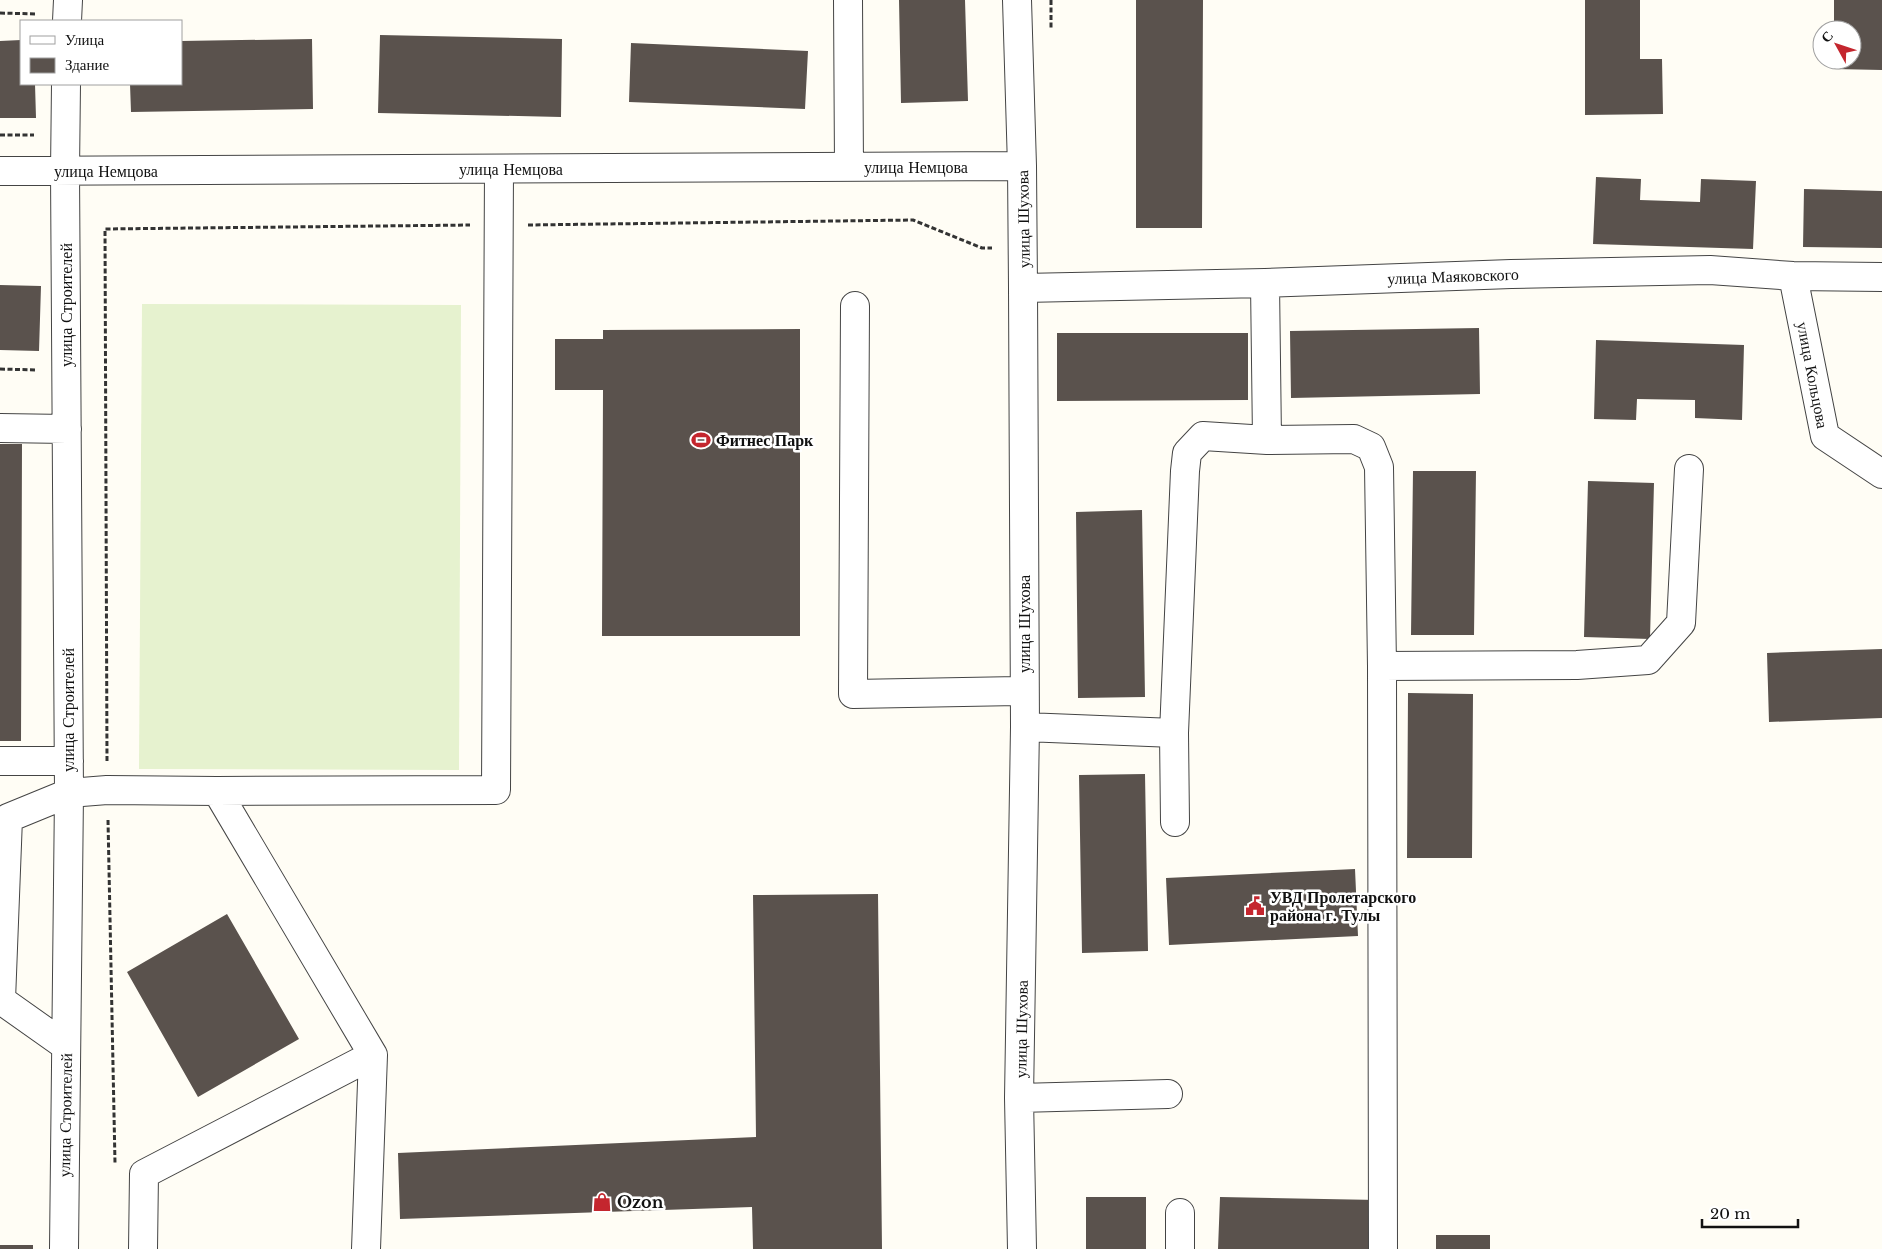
<svg xmlns="http://www.w3.org/2000/svg" width="1882" height="1249" font-family="'Libre Baskerville',serif">
	<style>
		.pitch { fill: #e6f2cf }
		.building { fill: #5a524d }
		.lines { fill: none; stroke-linecap: round; stroke-linejoin: round }
		.minor-casing { stroke: #444; stroke-width: 30 }
		.path { stroke: #333; stroke-width: 3; stroke-dasharray: 5 2.5; stroke-linecap: butt }
		.minor { stroke: #fff; stroke-width: 28 }
		.labels { text-anchor: middle; dominant-baseline: central; stroke-width: 5; stroke-linejoin: round; paint-order: stroke }
		.street-label { font-size: 16px; fill: #111; stroke: #fff }
		.poi-label { font-size: 16px; font-weight: bold; fill: #111; stroke: #fff; text-anchor: start }
	</style>
	<rect width="100%" height="100%" fill="#fffdf5"/>
	<path class="pitch" d="M142,304L461,305L459,770L139,769Z"/>
	<path class="building" d="M899,0H965L968,101L901,103Z
		M1136,0H1203L1202,228H1136Z
		M1585,0H1640V59H1662L1663,114L1585,115Z
		M1834,0H1882V70L1834,69V60H1852V30H1834Z
		M380,35L562,39L561,117L378,113Z
		M312,39L313,109L131,112L130,84H181V41Z
		M21,40V84H35L36,118H0V41Z
		M631,43L808,51L805,109L629,102Z
		M1596,177L1641,179L1640,200L1700,202L1701,179L1756,181L1753,249L1593,244Z
		M1804,189L1882,191V248L1803,247Z
		M0,285L41,286L39,351L0,350Z
		M1479,328L1480,394L1291,398L1290,331Z
		M800,329V636H602L603,390H555V339H603V330Z
		M1057,333H1248V400L1057,401Z
		M1596,340L1744,345L1742,420L1695,418V400L1637,399L1636,420L1594,419Z
		M0,444H22L21,741H0Z
		M1413,471H1476L1474,635H1411Z
		M1588,481L1654,483L1650,639L1584,637Z
		M1142,510L1145,697L1078,698L1076,512Z
		M1882,649V718L1769,722L1767,653Z
		M1408,693L1473,694L1472,858H1407Z
		M1145,774L1148,951L1082,953L1079,775Z
		M1355,869L1358,936L1169,945L1166,878Z
		M878,894L882,1249H753L752,1207L400,1219L398,1153L756,1137L753,895Z
		M227,914L299,1039L198,1097L127,972Z
		M1086,1197H1146V1249H1086Z
		M1220,1197L1378,1200L1377,1249H1218Z
		M1436,1235H1490V1249H1436Z
		M0,1245H33V1249H0Z"/>
	<g class="lines">
		<g class="minor-casing">
			<path id="minor" d="M848,0L849,167
				M1017,0L1022,166L1023,288L1025,727L1019,1098L1022,1249
				M67,21L68,0
				M0,171L1022,166
				M1793,276L1825,436L1882,474
				M1265,283L1267,440L1354,439L1371,447L1379,467L1382,666L1383,1249
				M1023,288L1265,283L1511,274L1710,270L1793,276L1882,277
				M855,306L853,694L1024,691
				M0,428L67,429
				M1382,666L1577,665L1648,660L1681,623L1689,469
				M1025,727L1174,733
				M0,761H69
				M217,791L496,790L499,169
				M1175,822L1174,733L1185,471L1187,453L1203,436L1267,440
				M66,1046L1,1000L8,818L69,793L107,790L217,791L373,1055L366,1249
				M1019,1098L1168,1094
				M64,1249L69,793L65,171L66,84
				M143,1249L144,1174L373,1055
				M1180,1249V1213"/>
		</g>
		<path class="path" d="M1051,0V29
			M0,13L37,14
			M0,135H34
			M528,225L913,220L982,248H992
			M0,369L37,370
			M107,761L105,229L470,225
			M108,820L115,1163"/>
		<use href="#minor" class="minor"/>
	</g>
	<defs>
		<g id="stadium-bare" transform="scale(1.5)"><path d="M0-5a6.5 5 0 1 0 0 10a6.5 5 0 1 0 0-10ZM-3.5-1.8h7v3.6h-7Z" fill="#c4262e" stroke="#fff" stroke-width="2.5" paint-order="stroke"/></g>
		<g id="civic-bare" transform="scale(1.5)"><path d="M-.6-6.5H3V-4.5H.6V-3L4-1V1h2V6H-6V1h2V-1L-.6-3ZM-1.2 2.5V6h2.4V2.5Z" fill="#c4262e" stroke="#fff" stroke-width="2.5" paint-order="stroke"/></g>
		<g id="shop-bare" transform="scale(1.5)"><path d="M-5-2.5h2.3a2.7 3.5 0 0 1 5.4 0H5L5.5 6h-11ZM-1.5-2.5h3a1.5 2.3 0 0 0-3 0Z" fill="#c4262e" stroke="#fff" stroke-width="2.5" paint-order="stroke"/></g>
	</defs>
	<g fill-rule="evenodd">
		<use href="#stadium-bare" x="701" y="440"/>
		<use href="#civic-bare" x="1255" y="906"/>
		<use href="#shop-bare" x="602" y="1202"/>
	</g>
	<g class="labels">
		<g class="street-label">
			<text x="916" y="167">улица Немцова</text>
			<text x="511" y="169">улица Немцова</text>
			<text x="106" y="171">улица Немцова</text>
			<text transform="translate(1023 219) rotate(-91)">улица Шухова</text>
			<text transform="translate(1453 276) rotate(-2)">улица Маяковского</text>
			<text transform="translate(66 305) rotate(-90)">улица Строителей</text>
			<text transform="translate(1813 375) rotate(79)">улица Кольцова</text>
			<text transform="translate(1024 624) rotate(-90)">улица Шухова</text>
			<text transform="translate(68 710) rotate(-90)">улица Строителей</text>
			<text transform="translate(1021 1029) rotate(-89)">улица Шухова</text>
			<text transform="translate(65 1115) rotate(-89)">улица Строителей</text>
		</g>
		<g class="poi-label">
			<text x="716" y="440">Фитнес Парк</text>
			<text x="1270" y="897">УВД Пролетарского<tspan x="1270" dy="18">района г. Тулы</tspan></text>
			<text x="617" y="1202">Ozon</text>
		</g>
	</g>
	<rect x="20" y="20" width="162" height="65" fill="#ffffff" stroke="#a0a0a0"/>
	<rect x="30" y="36" width="25" height="8" fill="#ffffff" stroke="#a0a0a0"/>
	<text x="65" y="45" font-size="15" fill="#111111">Улица</text>
	<rect x="30" y="58" width="25" height="15" fill="#5a524d" stroke="#a0a0a0"/>
	<text x="65" y="70" font-size="15" fill="#111111">Здание</text>
	<g transform="translate(1837 45) rotate(310)"><circle r="24" fill="#ffffff" stroke="#a0a0a0"/>
	<path d="M0-4L9 19L0 12L-9 19Z" fill="#c4262e"/>
	<text y="-8" font-size="14" font-weight="bold" text-anchor="middle" fill="#111111">С</text>
	</g>
	<path d="M1702 1219v8h96v-8" fill="none" stroke="#111111" stroke-width="2.5"/>
	<text x="1710" y="1219" font-size="15" fill="#111111" stroke="#ffffff" stroke-width="4" paint-order="stroke">20 m</text>
</svg>
